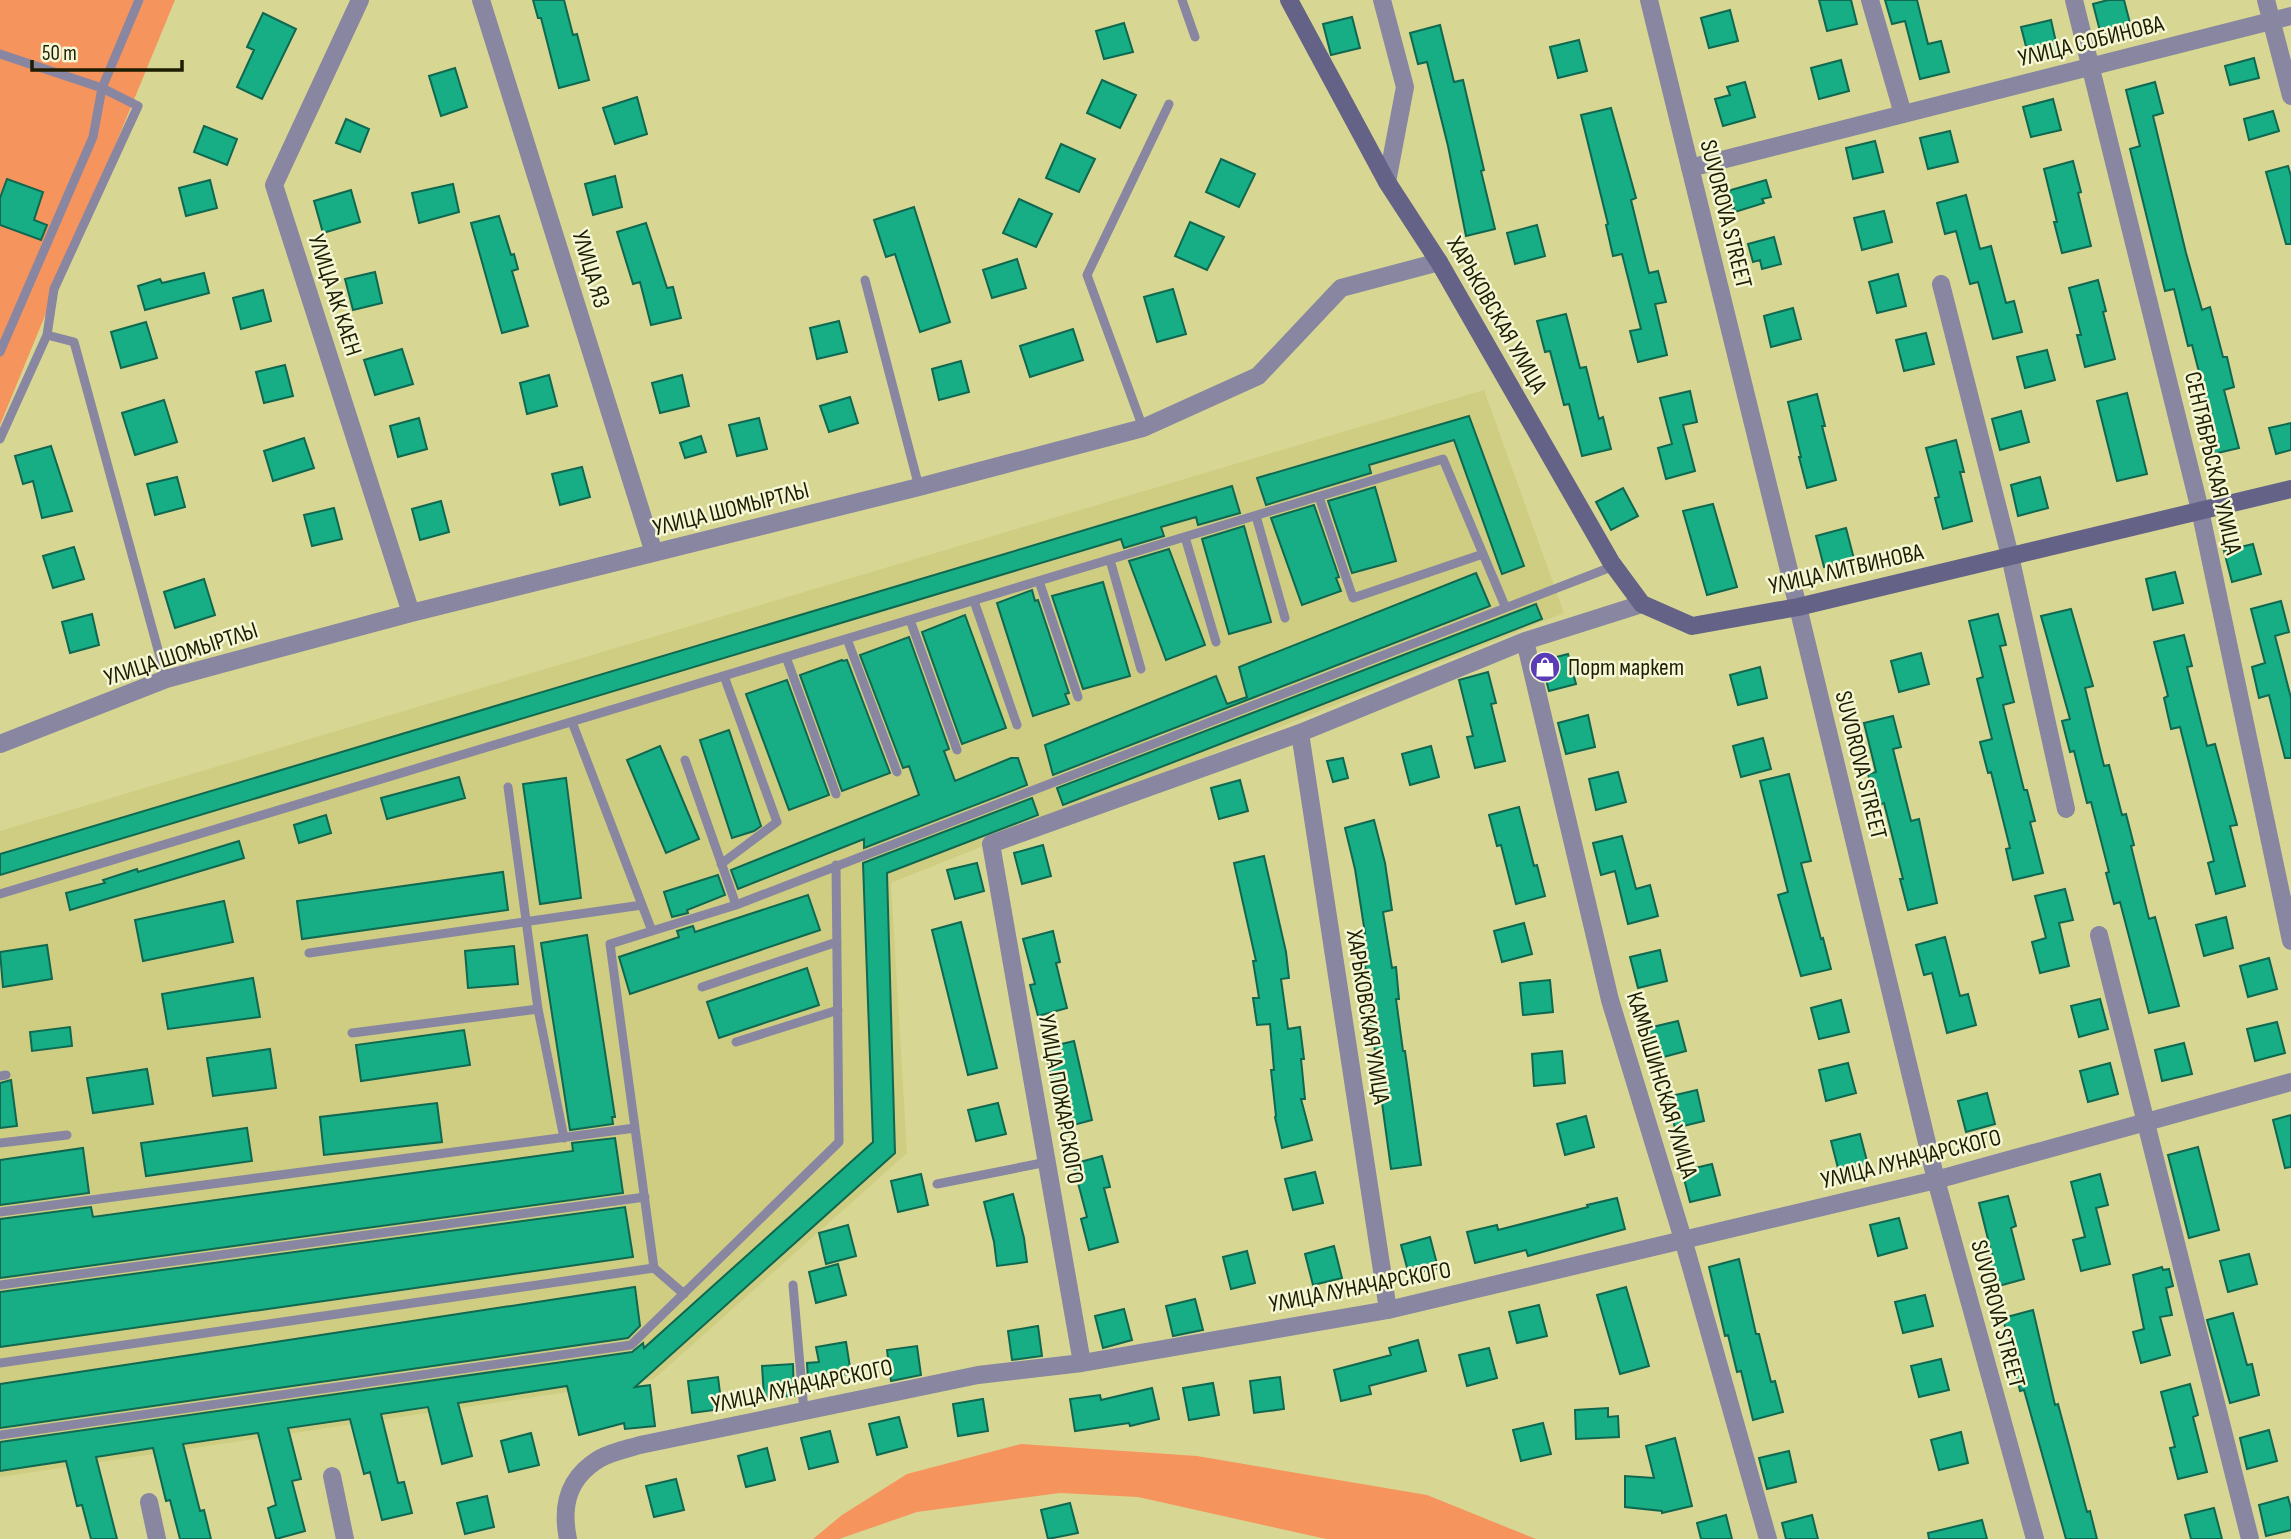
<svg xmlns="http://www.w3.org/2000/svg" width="2291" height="1539" font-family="'Sofia Sans Condensed',sans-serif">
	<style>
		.built { fill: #cecd81 }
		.green { fill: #f6945e }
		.building { fill: #17ad85; stroke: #0f684f; stroke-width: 2 }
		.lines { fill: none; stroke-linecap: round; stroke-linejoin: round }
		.lane { stroke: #8886a1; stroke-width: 9 }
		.street { stroke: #8886a1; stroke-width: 18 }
		.secondary { stroke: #656288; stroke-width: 18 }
		.labels { text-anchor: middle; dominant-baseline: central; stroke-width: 5; stroke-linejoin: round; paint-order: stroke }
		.street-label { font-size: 24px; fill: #1d1d02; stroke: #f5f6d4 }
		.poi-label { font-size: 24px; fill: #1d1d02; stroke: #f5f6d4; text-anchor: start }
	</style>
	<rect width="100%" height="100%" fill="#d7d793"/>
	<path class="built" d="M1484,390L1564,613L891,883L907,1153L654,1379L0,1477V831Z"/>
	<path class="green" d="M0,0H175L0,425Z
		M1021,1444L1197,1456L1427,1495L1536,1539H1326L1138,1497L1060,1493L917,1512L839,1539H813L842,1515L907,1474Z"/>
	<path class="building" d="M533,0H564L573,35L577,34L589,80L559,88L541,18H538Z
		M1819,0H1851L1857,24L1827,31Z
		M1885,0H1917L1928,44L1941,41L1949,72L1920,79L1905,21L1892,24Z
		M2108,0H2124L2131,27L2101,35L2093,4Z
		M1730,10L1738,41L1709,48L1701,18Z
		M263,13L296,29L262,99L237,87L254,50L247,47Z
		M1352,17L1360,48L1331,55L1323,24Z
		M2051,20L2058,51L2029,58L2021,27Z
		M1124,23L1133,52L1104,59L1096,31Z
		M1440,25L1454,82L1463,80L1484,170L1481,171L1495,229L1466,236L1448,146L1427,62L1418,64L1410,33Z
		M1579,40L1587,71L1558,78L1550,47Z
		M2254,58L2259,78L2230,85L2225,66Z
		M1841,60L1849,91L1819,99L1811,68Z
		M455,68L467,107L441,116L429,76Z
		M1102,80L1136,95L1120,128L1087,113Z
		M1745,82L1755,117L1723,126L1715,99L1730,95L1727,87Z
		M2155,82L2163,113L2153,116L2186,253L2202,310L2210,307L2223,357H2227L2234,387L2224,390L2239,448L2209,455L2201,424L2212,422L2192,345L2188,346L2174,289L2165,291L2130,149L2140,146L2126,90Z
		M637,97L647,134L615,144L603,108Z
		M2053,99L2061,130L2031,137L2023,107Z
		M1611,108L1636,198L1631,200L1649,273L1658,271L1666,302L1655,304L1667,355L1638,362L1630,331L1641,329L1622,254L1613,256L1606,225L1608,224L1581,115Z
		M2273,111L2279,131L2249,140L2244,119Z
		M346,119L369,129L360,152L336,143Z
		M204,126L237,139L227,165L194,152Z
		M1950,131L1958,162L1928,169L1920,138Z
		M1875,141L1883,172L1853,179L1846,148Z
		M1061,144L1095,159L1079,192L1046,178Z
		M1221,159L1255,174L1239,207L1206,192Z
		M2073,161L2081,192L2078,193L2091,246L2062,253L2054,222H2057L2044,169Z
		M2288,166L2291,176V244H2286L2266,172Z
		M615,176L622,207L593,215L585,184Z
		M7,179L43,192L34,220L47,225L41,240L0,225V198Z
		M210,180L217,208L186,216L179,188Z
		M1766,180L1771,197L1762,199L1764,203L1735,212L1734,208L1729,209L1724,192Z
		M453,184L459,212L419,223L412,193Z
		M351,190L360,222L323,233L314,201Z
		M1966,195L1980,249L1991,246L2006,303L2014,301L2022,332L1993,339L1978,282L1970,284L1956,231L1945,234L1937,203Z
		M1019,199L1052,214L1036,247L1003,233Z
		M914,207L950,322L920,332L895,254L886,257L874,220Z
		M1884,211L1892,242L1862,250L1854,218Z
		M499,216L511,255L514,254L518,269L512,271L528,326L502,333L471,223Z
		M1190,222L1224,237L1207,270L1175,256Z
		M646,223L667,288L673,287L681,318L651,325L640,282L633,284L617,232Z
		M1537,225L1545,256L1515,264L1507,233Z
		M1774,237L1781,264L1762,269L1760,260L1753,262L1748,244Z
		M1017,259L1026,288L992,298L983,270Z
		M375,272L382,303L353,310L345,279Z
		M204,273L209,293L145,310L138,286L160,279L162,283Z
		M1898,274L1906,306L1877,313L1869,282Z
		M2098,280L2106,311L2103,312L2115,359L2085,367L2077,335H2081L2069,288Z
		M1173,289L1186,334L1157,342L1144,297Z
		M263,290L271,321L241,329L233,298Z
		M1793,308L1801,339L1771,347L1764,316Z
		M1566,314L1580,368L1586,367L1599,419L1603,417L1611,449L1582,456L1569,404L1564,405L1550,351L1545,352L1537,321Z
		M839,321L847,352L817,359L810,328Z
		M146,322L157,358L121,368L111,332Z
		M1073,329L1083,360L1030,377L1020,346Z
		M1926,333L1934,364L1904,371L1896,340Z
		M402,349L413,384L375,395L364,360Z
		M2047,350L2055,380L2025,388L2017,357Z
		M961,361L969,392L939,400L932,369Z
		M285,365L293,396L264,403L256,372Z
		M549,375L557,406L527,414L520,383Z
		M682,375L689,406L660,413L652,383Z
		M1690,391L1697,422L1683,425L1695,471L1666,479L1658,448L1672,444L1660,398Z
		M2127,393L2147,474L2117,481L2097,401Z
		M1817,394L1825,426H1822L1836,480L1807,488L1799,457H1801L1788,402Z
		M850,397L858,423L829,432L820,406Z
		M164,400L177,442L135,455L122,413Z
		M2021,411L2029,442L2000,450L1992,419Z
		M1469,416L1524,566L1502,574L1454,440L1369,465L1371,473L1266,505L1257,478Z
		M419,418L427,449L398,457L390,426Z
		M759,418L767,449L737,456L729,425Z
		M2291,423V450L2276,454L2269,428Z
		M701,436L706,452L685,458L680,443Z
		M304,438L314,468L273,481L264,451Z
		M1956,440L1964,472H1960L1972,521L1943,529L1935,498L1939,497L1926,448Z
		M51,446L72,511L42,518L33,481L23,484L15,456Z
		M582,467L590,497L560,505L552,474Z
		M177,477L185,507L155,515L147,484Z
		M2040,477L2048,508L2018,516L2011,485Z
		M1232,486L1240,513L1198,525L1196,517L1161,527L1164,536L1124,548L1121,539L0,875V854Z
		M1375,487L1396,561L1352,573L1328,501Z
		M1623,488L1638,516L1611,530L1596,502Z
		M441,501L449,532L420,540L412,509Z
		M1713,504L1737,587L1707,595L1683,511Z
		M1314,505L1339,577L1336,578L1341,591L1302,605L1271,518Z
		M334,508L342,539L312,546L304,515Z
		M1244,526L1271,622L1229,634L1202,539Z
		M1846,528L1854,559L1824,567L1816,536Z
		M2253,544L2261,574L2232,582L2224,551Z
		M74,547L84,579L53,588L43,556Z
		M1169,549L1205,645L1166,660L1129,561Z
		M2175,572L2183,603L2153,610L2146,579Z
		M1476,573L1490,606L1053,775L1045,745L1216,676L1227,704L1247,697L1239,667Z
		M204,579L215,615L175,628L164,592Z
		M1103,582L1130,676L1083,689L1052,596Z
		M1032,590L1035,601L1038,600L1069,693L1065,694L1069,704L1033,716L997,603Z
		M2281,601L2289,632L2275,636L2291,698V758H2285L2269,695L2259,698L2252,667L2265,663L2251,609Z
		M1536,604L1542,619L1063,805L1057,788Z
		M2071,609L2093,686L2085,688L2104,766L2109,765L2122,815L2126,814L2134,845L2131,846L2149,919L2155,917L2179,1006L2149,1013L2120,902L2114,904L2106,873L2109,872L2091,802L2087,803L2074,751L2070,752L2062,721L2070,719L2041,616Z
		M92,614L99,645L70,653L62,622Z
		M1998,614L2006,645L2000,646L2014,702L2003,705L2024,790H2027L2035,821L2030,822L2043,873L2013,880L2006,849L2010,848L1991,772L1988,773L1980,742L1992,739L1977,679L1983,677L1969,621Z
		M965,615L1006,728L962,744L922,632Z
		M2184,635L2192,666L2187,667L2207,746L2215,744L2237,825L2230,826L2245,886L2216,894L2208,863L2214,861L2180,727L2171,729L2164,698L2168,696L2154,642Z
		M909,637L949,749L944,751L955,781L1011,758H1018L1027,785L864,848V839L738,889L731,870L919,795L909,766L903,768L860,655Z
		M1921,653L1929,684L1899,692L1891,661Z
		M1568,654L1576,684L1549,691L1541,661Z
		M842,660L843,661L847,660L890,773L842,791L800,675Z
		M1760,667L1767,698L1738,705L1730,675Z
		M1488,672L1496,703L1491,704L1505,761L1475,768L1467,737L1473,736L1459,680Z
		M787,680L829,795L789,810L746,694Z
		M1588,715L1595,747L1566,754L1558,723Z
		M1893,716L1901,747L1893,749L1911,821L1919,819L1937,903L1908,910L1900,879H1903L1884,803L1876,806L1868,774L1876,772L1864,723Z
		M729,730L761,826L754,831L732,838L700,740Z
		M1763,738L1771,769L1741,777L1733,746Z
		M660,746L699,839L666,853L627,760Z
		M1431,746L1439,777L1410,785L1402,754Z
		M1343,758L1348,778L1333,782L1327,761Z
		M1618,772L1626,802L1596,810L1589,779Z
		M1789,774L1811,861L1801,863L1821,939L1823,938L1831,969L1801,976L1778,895L1788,892L1760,781Z
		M459,777L465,798L387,819L381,798Z
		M566,778L581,898L540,904L523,784Z
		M1240,780L1248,811L1219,819L1211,788Z
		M1032,798L1038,815L887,873L895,1153L635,1387L650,1385L655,1426L625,1429L624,1423L579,1435L567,1386L458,1403L472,1456L442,1464L428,1407L381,1414L398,1483L404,1482L412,1513L382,1520L370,1472L364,1474L350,1419L288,1428L301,1479L292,1481L305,1531L276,1539L268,1508L276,1505L258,1433L183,1444L200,1511L204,1510L211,1539H180L170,1500L166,1501L153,1448L96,1457L117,1539H91L82,1505L77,1506L66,1461L0,1471V1442L632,1352L643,1343L644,1348L873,1142L863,863Z
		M1519,807L1534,866L1537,865L1545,896L1516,904L1501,845L1497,846L1489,815Z
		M326,815L331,833L299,843L294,825Z
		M1374,820L1385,863L1392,910L1383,912L1392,968L1396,967L1399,999H1396L1403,1051H1405L1421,1165L1391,1169L1374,1044L1372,1045L1365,965L1361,966L1356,934L1365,933L1355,869L1345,828Z
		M1622,836L1636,889L1650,885L1658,916L1628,924L1615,871L1601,875L1593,843Z
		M239,841L244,858L70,910L66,893L105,883L103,880L137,869L138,872Z
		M1043,845L1051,876L1022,884L1014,853Z
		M1264,856L1286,952L1289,978L1281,979L1288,1029L1300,1027L1304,1059H1301L1305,1099H1301L1312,1140L1282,1148L1275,1117L1276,1116L1271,1070H1274L1270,1024L1257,1025L1253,998H1259L1253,961H1256L1234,863Z
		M977,863L984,891L955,899L947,870Z
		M503,872L508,910L302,939L297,901Z
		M718,875L725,895L687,910L688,913L672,917L664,892Z
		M2065,889L2073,920L2059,923L2069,966L2040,973L2032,942L2046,938L2035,896Z
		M808,895L820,930L630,994L619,957L679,937L677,931L693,926L695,932Z
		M224,901L233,942L143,961L135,920Z
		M2226,917L2233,948L2204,956L2196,925Z
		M961,922L997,1068L968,1075L932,930Z
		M1524,923L1532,954L1502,962L1494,931Z
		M1053,931L1060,962L1056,963L1067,1008L1038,1016L1030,985L1035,984L1023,939Z
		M587,935L615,1117H612L613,1124L570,1130L541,943Z
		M1945,937L1960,996L1968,994L1976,1025L1947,1033L1932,973L1924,975L1916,945Z
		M47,945L52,979L3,987L0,952Z
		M514,946L518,984L468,988L465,951Z
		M1660,950L1667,981L1638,988L1630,957Z
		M2269,958L2277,989L2248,997L2240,966Z
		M807,968L819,1005L719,1038L707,1002Z
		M253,978L260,1017L168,1029L162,994Z
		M1550,980L1553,1012L1523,1015L1520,983Z
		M2100,999L2108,1029L2079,1037L2071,1006Z
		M1841,1000L1849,1032L1819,1039L1811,1008Z
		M1678,1021L1686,1051L1656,1059L1648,1028Z
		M2277,1022L2285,1053L2255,1061L2247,1029Z
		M70,1027L72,1046L32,1051L30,1032Z
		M464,1030L470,1065L361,1081L356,1045Z
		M1074,1041L1092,1120L1062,1128L1045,1048Z
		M2184,1043L2192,1074L2162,1081L2155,1050Z
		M270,1049L276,1088L213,1096L207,1058Z
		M1562,1051L1565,1083L1534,1086L1532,1054Z
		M1848,1063L1856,1093L1826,1101L1819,1070Z
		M2110,1063L2118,1094L2088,1102L2080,1071Z
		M147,1069L153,1104L93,1113L87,1078Z
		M11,1080L17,1126L0,1128V1083Z
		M1697,1090L1704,1121L1675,1128L1667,1097Z
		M1987,1093L1995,1124L1966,1132L1958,1101Z
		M437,1103L442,1142L324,1155L320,1117Z
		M998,1103L1006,1134L976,1141L968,1110Z
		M2291,1115V1167L2285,1168L2273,1120Z
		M1586,1116L1594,1147L1565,1155L1557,1124Z
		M247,1128L252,1161L146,1176L141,1143Z
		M1860,1134L1868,1165L1839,1172L1831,1141Z
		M615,1138L623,1193L0,1278V1219L91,1207L93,1217L573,1151L572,1143Z
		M2198,1147L2219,1230L2189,1238L2168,1155Z
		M83,1148L89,1193L0,1205V1160Z
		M1102,1156L1110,1187L1104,1188L1118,1242L1089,1250L1081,1219L1087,1217L1073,1164Z
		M1712,1164L1720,1195L1690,1202L1682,1171Z
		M1315,1172L1323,1203L1293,1210L1285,1179Z
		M921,1174L928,1205L898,1212L891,1181Z
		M2100,1174L2108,1205L2096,1208L2110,1264L2081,1271L2073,1240L2085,1237L2071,1182Z
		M1013,1194L1024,1238L1027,1262L997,1266L994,1242L984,1202Z
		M2008,1196L2016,1226L2011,1228L2024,1279L1995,1287L1987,1256L1992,1255L1979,1203Z
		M1617,1198L1625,1229L1528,1256L1526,1250L1475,1263L1467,1232L1497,1225L1498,1230L1588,1207L1587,1205Z
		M625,1207L633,1257L0,1347V1292Z
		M1899,1218L1907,1248L1878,1256L1870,1225Z
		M848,1225L856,1256L826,1264L819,1233Z
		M1430,1237L1438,1268L1409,1275L1401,1245Z
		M1334,1246L1342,1278L1313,1285L1305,1254Z
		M1247,1251L1255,1283L1231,1289L1223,1257Z
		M2249,1254L2257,1284L2228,1292L2220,1261Z
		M1739,1259L1756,1334H1759L1771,1382L1775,1381L1783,1412L1753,1420L1741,1371L1737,1372L1728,1335L1725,1336L1709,1267Z
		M838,1264L846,1295L816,1303L809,1272Z
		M2162,1267L2163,1270L2169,1269L2173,1286L2166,1288L2172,1315L2160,1317L2170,1355L2141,1363L2133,1332L2144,1329L2133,1275Z
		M635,1287L640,1326L628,1338L0,1428V1384Z
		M1626,1287L1649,1366L1620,1374L1597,1295Z
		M1925,1295L1933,1326L1903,1333L1895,1302Z
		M1195,1299L1203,1330L1173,1336L1166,1306Z
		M1539,1305L1547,1336L1517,1343L1509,1312Z
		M1124,1309L1132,1340L1103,1348L1095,1316Z
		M2033,1310L2055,1405L2058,1404L2087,1512L2090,1511L2097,1539H2066L2024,1390L2020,1391L2003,1318Z
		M2233,1313L2247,1365L2252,1364L2259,1395L2230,1403L2207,1320Z
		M1038,1326L1042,1356L1012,1360L1008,1331Z
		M1418,1340L1426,1371L1369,1386L1371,1394L1341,1401L1334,1370L1391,1355L1389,1348Z
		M846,1342L851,1374L808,1380L807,1363L819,1362L816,1347Z
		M917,1346L921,1375L891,1381L887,1350Z
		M1489,1348L1497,1378L1467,1386L1459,1355Z
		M1941,1359L1949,1390L1919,1397L1911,1366Z
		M793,1364L794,1396L764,1397L762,1366Z
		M718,1377L722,1409L692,1413L688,1381Z
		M1280,1377L1284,1409L1254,1413L1250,1381Z
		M1213,1383L1219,1415L1189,1420L1183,1388Z
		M2190,1384L2198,1415L2193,1417L2207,1472L2178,1479L2170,1448L2175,1447L2161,1392Z
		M1152,1388L1159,1419L1130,1426L1129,1423L1075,1431L1070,1399L1100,1395L1101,1400Z
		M983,1399L988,1431L958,1436L953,1404Z
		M1608,1408V1417L1618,1416L1619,1437L1576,1439L1575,1410Z
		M899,1417L907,1447L877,1455L869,1424Z
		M1543,1423L1551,1454L1521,1461L1513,1430Z
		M2269,1430L2277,1461L2247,1469L2240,1438Z
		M830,1431L838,1462L809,1469L801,1438Z
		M1961,1432L1968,1463L1939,1470L1931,1440Z
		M531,1433L539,1465L509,1472L501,1441Z
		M1675,1438L1692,1506L1662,1513V1511L1625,1507V1476L1654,1478L1646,1446Z
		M767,1448L775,1480L746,1487L738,1456Z
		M1789,1451L1796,1482L1767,1489L1759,1458Z
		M676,1479L684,1510L654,1517L646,1486Z
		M487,1496L494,1527L465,1534L457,1503Z
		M2288,1497L2291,1508V1530L2266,1536L2259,1505Z
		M1070,1503L1078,1533L1048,1539L1041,1510Z
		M2214,1508L2222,1539H2191L2185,1515Z
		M1726,1515L1732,1539H1701L1697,1523Z
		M1812,1515L1818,1539H1786L1782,1523Z
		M1982,1520L1987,1539H1929L1928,1533Z"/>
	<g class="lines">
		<path class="lane" d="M1182,0L1195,37
			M0,54L102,88L138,106L54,289L47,335L74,342L166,679
			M865,280L919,487
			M0,352L93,137L102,88L139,0
			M1143,428L1087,275L1169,104
			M0,439L47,335
			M1319,497L1353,598L1483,554
			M1256,516L1285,618
			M1185,537L1216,642
			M1110,560L1141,669
			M1039,581L1078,697
			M974,601L1017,725
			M910,620L957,750
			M847,639L897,772
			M786,657L836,794
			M572,722L652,931
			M685,760L736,905
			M508,787L538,1009L564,1138
			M721,864L777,822L724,676
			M0,894L1443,459L1505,606
			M309,953L642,905
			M702,987L837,942
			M352,1033L538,1009
			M736,1042L838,1010
			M0,1076L6,1075
			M0,1143L67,1135
			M937,1184L1047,1162
			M0,1212L635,1128
			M0,1285L645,1197
			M793,1285L804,1411
			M684,1294L654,1268L610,944L736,905L1614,566
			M0,1363L654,1268
			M0,1435L631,1345L839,1142L836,865"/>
		<path class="street" d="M360,0L274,185L411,613
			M481,0L654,553
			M1382,0L1405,87L1387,182
			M1649,0L1798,607L1936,1180L2035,1539
			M1870,0L1903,114
			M2074,0L2200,510L2291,941
			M2266,0L2291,96
			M1690,168L2291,16
			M1941,284L2010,556L2066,809
			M1525,641L1610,1000L1683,1239L1768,1539
			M1300,733L1388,1310
			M0,744L166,679L411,613L919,487L1143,428L1258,376L1341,288L1439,262
			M2099,935L2250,1539
			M1082,1363L991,844L1300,733L1525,641L1642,604
			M332,1476L345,1539
			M149,1502L157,1539
			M568,1539C561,1505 568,1478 599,1459C611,1452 627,1449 640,1445L978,1375L1082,1363L1388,1310L1936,1180L2291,1082"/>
		<path class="secondary" d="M1289,0L1387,182L1439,262L1611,562L1642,604L1692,626L1798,607L2291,489"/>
	</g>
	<defs>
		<g id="shop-disc" transform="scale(1.575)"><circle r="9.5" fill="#5a3db6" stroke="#f5f6d4"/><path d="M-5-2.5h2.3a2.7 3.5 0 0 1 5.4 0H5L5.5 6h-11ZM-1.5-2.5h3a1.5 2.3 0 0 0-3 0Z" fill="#fff"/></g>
	</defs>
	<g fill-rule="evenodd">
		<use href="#shop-disc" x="1545" y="667"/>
	</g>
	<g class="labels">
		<g class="street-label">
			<text transform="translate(2091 41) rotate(-14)">УЛИЦА СОБИНОВА</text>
			<text transform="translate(1726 214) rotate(76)">SUVOROVA STREET</text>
			<text transform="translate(591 269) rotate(73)">УЛИЦА ЯЗ</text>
			<text transform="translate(335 295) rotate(72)">УЛИЦА АК КАЕН</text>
			<text transform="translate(1497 315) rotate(60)">ХАРЬКОВСКАЯ УЛИЦА</text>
			<text transform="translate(2213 463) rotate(77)">СЕНТЯБРЬСКАЯ УЛИЦА</text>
			<text transform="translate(731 509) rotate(-14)">УЛИЦА ШОМЫРТЛЫ</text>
			<text transform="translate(1846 569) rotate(-13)">УЛИЦА ЛИТВИНОВА</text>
			<text transform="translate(181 654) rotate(-18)">УЛИЦА ШОМЫРТЛЫ</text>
			<text transform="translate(1861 765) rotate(76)">SUVOROVA STREET</text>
			<text transform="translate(1368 1017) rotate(81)">ХАРЬКОВСКАЯ УЛИЦА</text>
			<text transform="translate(1662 1085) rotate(73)">КАМЫШИНСКАЯ УЛИЦА</text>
			<text transform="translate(1061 1099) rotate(80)">УЛИЦА ПОЖАРСКОГО</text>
			<text transform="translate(1911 1159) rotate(-14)">УЛИЦА ЛУНАЧАРСКОГО</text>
			<text transform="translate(1360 1287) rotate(-11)">УЛИЦА ЛУНАЧАРСКОГО</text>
			<text transform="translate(1998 1314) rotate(75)">SUVOROVA STREET</text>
			<text transform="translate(802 1386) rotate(-12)">УЛИЦА ЛУНАЧАРСКОГО</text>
		</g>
		<g class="poi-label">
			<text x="1568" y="667">Порт маркет</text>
		</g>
	</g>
	<path d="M32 60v10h150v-10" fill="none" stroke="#1d1d02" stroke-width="3.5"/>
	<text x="42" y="60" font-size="21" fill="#1d1d02" stroke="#f5f6d4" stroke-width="5" paint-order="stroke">50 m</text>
</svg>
